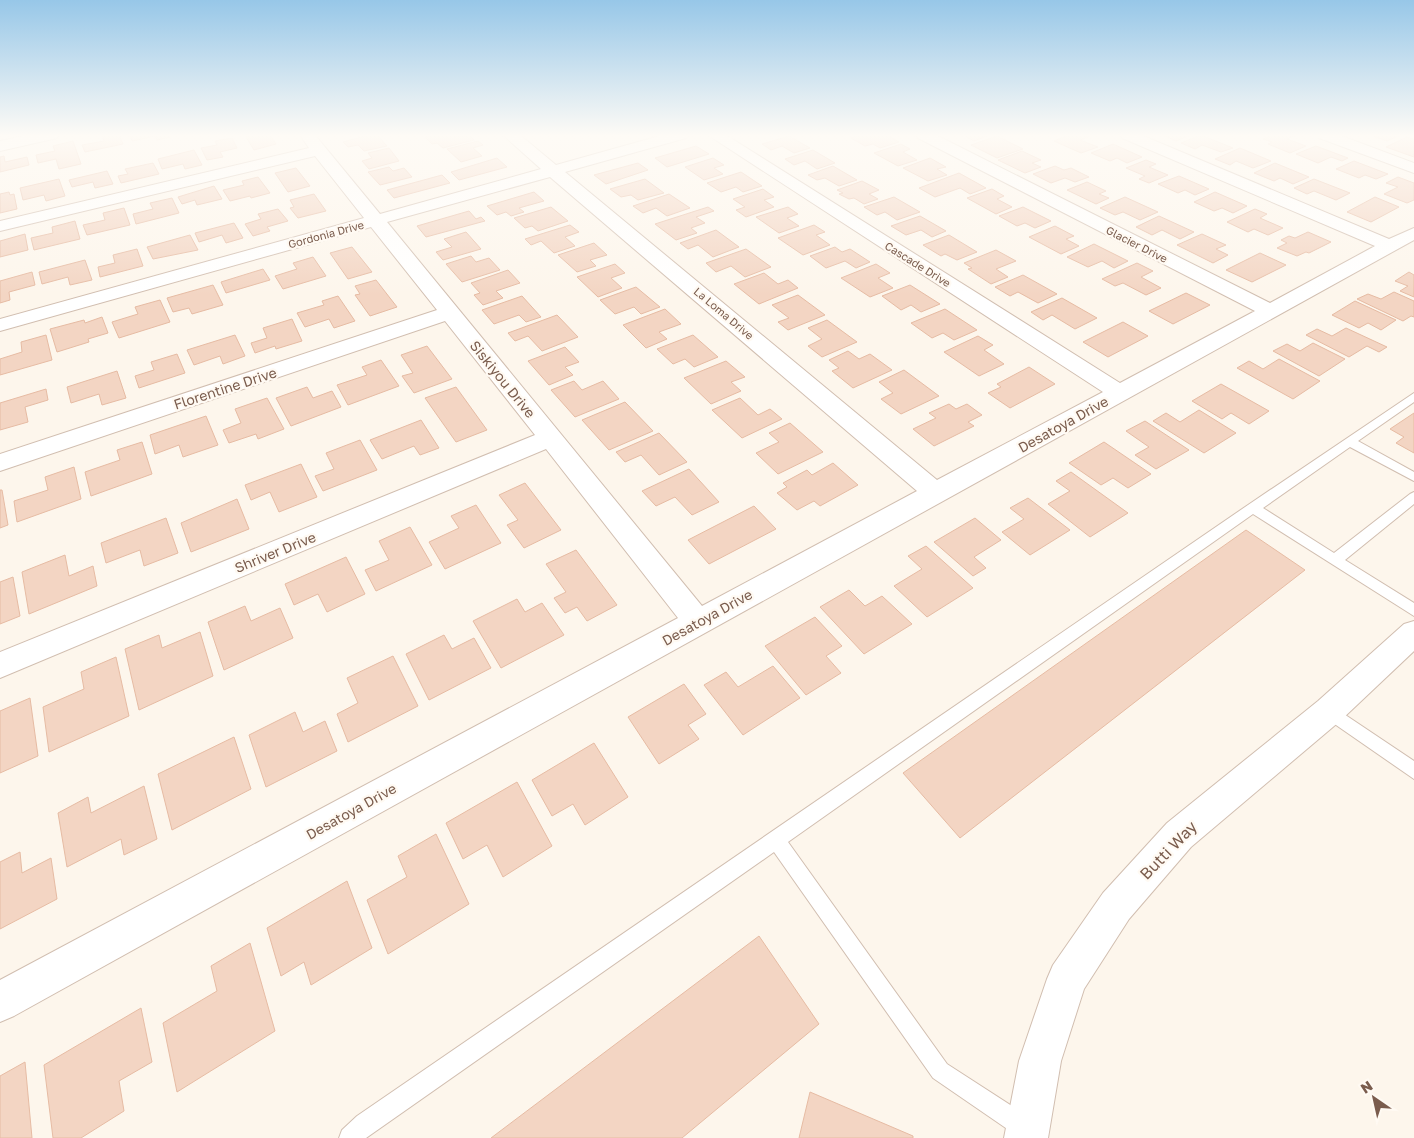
<svg xmlns="http://www.w3.org/2000/svg" width="1414" height="1138" font-family="'Golos Text',sans-serif">
	<style>
		.building { fill: #f3d5c3; stroke: #e6bba3 }
		.lines { fill: none; stroke-linecap: round; stroke-linejoin: round }
		.service-casing { stroke: #d1beb0; stroke-width: 2 }
		.minor-casing { stroke: #d1beb0; stroke-width: 2 }
		.service { fill: #fff; fill-rule: evenodd }
		.minor { fill: #fff; fill-rule: evenodd }
		.labels { text-anchor: middle; dominant-baseline: central; stroke-width: 4.5; stroke-linejoin: round; paint-order: stroke }
		.far-street-label { font-size: 11px; fill: #7a5c4d; stroke: #fffaf3 }
		.street-label { font-size: 14px; fill: #7a5c4d; stroke: #fffaf3 }
		.near-street-label { font-size: 16px; fill: #7a5c4d; stroke: #fffaf3 }
	</style>
	<rect width="100%" height="100%" fill="#fdf6ec"/>
	<path class="building" d="M102,135H119L123,144L85,152L82,145L104,141Z
		M130,135H170V137L157,140L155,136L132,141Z
		M250,135H270L276,144L254,150L246,137Z
		M369,135H377L387,146L364,151L358,145L348,147L343,142Z
		M433,135H452L454,137L469,135L474,140L443,148L437,143L432,144L425,137Z
		M860,135H887L899,142L880,148L873,144L865,146L851,138Z
		M963,135H990L974,141Z
		M1069,135H1084L1088,137L1080,140L1098,147L1081,153L1054,141Z
		M1163,135H1190L1176,141Z
		M1201,135L1233,148L1221,152L1202,145L1195,149L1181,143Z
		M1271,135H1290L1293,136L1287,139L1306,146L1290,153L1268,144L1272,142L1263,139Z
		M1370,135H1396L1398,136L1387,141Z
		M789,136L810,148L794,153L782,146L771,150L762,144Z
		M997,136L1023,149L997,158L971,145Z
		M1407,137L1414,139V157L1386,147Z
		M232,138L237,148L220,152L223,157L207,160L201,148L217,145L215,141Z
		M73,141L81,164L59,169L56,159L38,163L36,155L55,151L53,146Z
		M478,141L483,145L473,148L482,156L461,162L447,149Z
		M901,144L910,149L903,152L917,160L898,166L874,153Z
		M1113,144L1142,157L1127,163L1117,158L1110,161L1091,153Z
		M696,146L709,154L667,167L655,158Z
		M1316,146L1348,158L1342,161L1331,157L1318,163L1296,154Z
		M389,148L399,161L369,169L362,161L372,158L368,153Z
		M1240,148L1271,161L1253,168L1236,161L1230,165L1215,159Z
		M194,150L202,165L185,169L183,164L162,169L158,159Z
		M813,150L835,163L817,169L805,161L794,165L785,159Z
		M1022,151L1041,160L1032,163L1041,167L1025,173L998,160Z
		M4,156L5,162L27,157L29,165L0,172V157Z
		M497,158L507,167L459,180L451,172Z
		M713,158L724,165L714,168L723,174L704,180L685,167Z
		M930,158L946,167L937,169L947,175L928,181L903,168Z
		M1146,160L1156,164L1149,167L1168,175L1149,183L1139,179L1145,176L1126,168Z
		M1354,161L1388,174L1376,179L1365,175L1359,178L1336,169Z
		M153,163L159,174L121,183L118,176L128,174L125,169Z
		M638,163L648,170L606,184L594,175Z
		M1275,163L1309,177L1293,184L1280,178L1274,181L1254,173Z
		M833,166L857,180L839,186L825,178L817,180L808,175Z
		M1055,166L1064,170L1071,168L1089,177L1075,182L1065,178L1051,183L1033,174Z
		M389,167L393,171L404,168L412,177L380,185L368,172Z
		M296,168L310,186L288,192L275,173Z
		M107,171L113,184L95,188L93,182L72,187L69,180Z
		M741,172L762,186L743,192L736,187L721,192L707,183Z
		M959,173L986,188L970,194L960,188L935,197L919,188Z
		M442,175L450,183L394,198L387,190Z
		M1179,176L1209,189L1195,195L1185,190L1178,193L1158,184Z
		M258,177L270,193L251,198L250,196L230,201L223,190L244,185L242,181Z
		M1398,177L1414,183V200L1407,203L1384,194L1398,187L1386,183Z
		M59,179L65,196L46,201L44,195L23,200L20,188Z
		M645,179L664,193L638,200L631,195L621,197L610,189Z
		M1314,179L1350,193L1336,200L1314,191L1307,194L1294,188Z
		M862,181L879,190L869,194L878,199L864,204L854,198L849,199L839,194L843,193L837,190Z
		M1087,182L1106,191L1099,194L1109,198L1096,204L1067,190Z
		M214,186L222,199L197,205L195,200L182,204L178,197Z
		M763,189L774,197L764,200L774,207L746,217L736,210L745,207L733,199Z
		M992,189L1004,196L997,199L1012,207L996,214L967,198Z
		M9,192L10,195L14,194L17,209L0,213V194Z
		M534,192L544,201L519,208L524,212L511,216L506,212L497,215L487,206Z
		M1215,192L1247,206L1233,213L1222,208L1214,211L1194,202Z
		M314,194L326,211L298,218L290,208L294,207L290,200Z
		M669,194L690,208L667,216L656,208L643,213L633,206Z
		M894,197L920,212L897,220L885,212L877,215L864,207Z
		M1125,197L1158,212L1140,220L1123,212L1115,215L1100,208Z
		M1375,197L1399,207L1371,222L1347,212Z
		M172,198L179,213L136,224L133,214L153,209L150,203Z
		M551,207L568,221L538,231L532,226L525,228L514,218Z
		M708,207L714,211L696,217L705,223L691,228L697,233L676,240L655,224Z
		M788,207L798,214L787,218L799,226L779,233L756,217Z
		M1023,207L1051,221L1035,228L1025,223L1017,226L999,216Z
		M124,208L130,225L87,235L83,225L105,220L103,213Z
		M278,209L288,221L267,227L270,231L253,236L245,224L261,219L258,214Z
		M1255,209L1267,214L1260,218L1283,228L1268,235L1254,229L1248,232L1227,222Z
		M469,211L476,219L481,217L485,221L426,237L417,226Z
		M920,216L946,231L932,237L921,230L906,235L891,226Z
		M1159,216L1194,232L1180,239L1162,230L1152,235L1136,227Z
		M75,221L80,239L34,250L31,238L53,233L52,227Z
		M234,223L243,238L226,243L222,235L199,242L195,233Z
		M570,225L579,232L565,237L575,246L554,253L541,241L531,245L525,239Z
		M814,225L825,232L816,235L830,245L803,255L778,238Z
		M1055,226L1074,236L1066,239L1079,246L1061,254L1029,237Z
		M716,230L739,247L713,257L698,245L688,249L680,243Z
		M466,232L481,249L443,260L436,252L452,247L444,239Z
		M1308,232L1331,242L1309,253L1306,252L1297,256L1277,248L1287,243L1281,240L1289,236L1295,238Z
		M25,234L28,250L0,257V241Z
		M1202,234L1226,245L1216,249L1228,255L1213,263L1177,245Z
		M190,235L198,250L153,259L147,247Z
		M949,235L977,252L957,260L945,254L941,256L923,245Z
		M594,243L607,255L590,260L596,266L577,272L558,255Z
		M1094,244L1128,261L1114,268L1102,261L1088,267L1067,257Z
		M352,247L372,272L348,279L330,253Z
		M835,247L842,252L850,249L870,262L856,268L845,261L826,268L810,256Z
		M137,249L143,266L100,277L98,267L115,263L113,255Z
		M746,249L771,267L745,277L731,266L716,272L706,263Z
		M996,250L1016,261L996,269L1008,277L991,284L968,269L972,268L964,263Z
		M1260,253L1286,265L1252,282L1226,270Z
		M471,256L476,262L489,258L500,270L462,282L446,264Z
		M313,257L326,276L283,289L275,276L297,269L293,263Z
		M85,260L92,280L70,285L68,277L42,284L39,272Z
		M1137,263L1153,271L1141,277L1161,288L1146,295L1123,283L1115,286L1102,279Z
		M615,264L625,273L611,278L622,288L598,297L577,277Z
		M876,264L890,273L878,278L893,288L870,297L841,278Z
		M263,269L270,280L226,293L221,282Z
		M508,270L520,283L496,291L503,298L483,305L474,295L480,293L471,283Z
		M32,272L35,285L9,292L10,300L0,303V281Z
		M1409,272L1414,275V297L1400,291L1408,286L1395,281Z
		M764,273L778,284L788,280L798,288L759,304L734,284Z
		M1023,275L1057,294L1038,303L1018,292L1010,296L995,287Z
		M376,280L397,307L370,316L355,295L360,294L355,286Z
		M213,285L223,305L192,314L189,308L173,312L167,298Z
		M910,285L940,304L921,312L911,305L901,310L882,296Z
		M636,287L660,307L641,314L634,307L615,314L600,300Z
		M1394,292L1414,301V317L1411,316L1403,321L1357,299L1368,294L1381,299Z
		M1186,293L1210,305L1173,324L1149,311Z
		M798,295L825,315L788,330L778,322L789,318L772,305Z
		M338,296L355,321L334,328L329,319L305,327L297,313L324,305L322,301Z
		M522,296L541,317L526,322L519,315L494,324L482,310Z
		M1062,298L1097,318L1075,329L1052,315L1043,320L1031,312Z
		M160,300L170,322L119,338L112,322L138,314L135,307Z
		M1355,301L1396,320L1381,330L1368,323L1359,328L1332,315Z
		M665,309L681,324L659,332L667,339L646,348L623,325Z
		M945,309L977,330L954,340L943,333L932,338L911,323Z
		M557,315L578,337L542,351L528,336L515,341L508,333Z
		M102,317L108,333L88,339L89,342L57,352L50,329L84,320L85,323Z
		M292,319L302,341L276,349L275,346L255,353L251,343L267,338L263,328Z
		M827,320L857,342L822,357L808,346L822,339L808,328Z
		M1123,322L1148,336L1108,357L1083,342Z
		M1346,328L1387,347L1379,352L1367,346L1349,357L1306,335L1317,329L1332,336Z
		M46,335L52,360L0,375V359L22,352L21,342Z
		M235,335L245,356L223,364L220,356L194,365L187,350Z
		M693,335L718,357L694,367L685,359L673,364L657,349Z
		M978,336L993,345L984,350L1004,364L979,376L944,352Z
		M1313,343L1345,359L1319,376L1273,351L1287,344L1300,351Z
		M427,346L452,379L414,393L402,376L413,373L401,355Z
		M565,347L579,362L565,367L573,375L549,385L528,361Z
		M848,351L859,359L870,354L892,370L853,388L832,371L839,368L829,360Z
		M177,354L185,373L139,388L135,376L154,370L151,362Z
		M1279,359L1320,381L1293,399L1237,368L1249,361L1263,369Z
		M381,360L399,386L348,405L337,385L367,375L362,367Z
		M726,361L745,377L731,382L741,391L711,404L684,378Z
		M1029,367L1055,384L1010,408L988,393L1001,387L997,384Z
		M904,370L939,396L901,414L881,399L893,393L879,382Z
		M117,371L126,398L102,405L99,394L71,403L67,387Z
		M574,381L582,390L603,381L619,399L575,417L551,390Z
		M1221,384L1269,411L1249,424L1231,413L1222,419L1192,401Z
		M307,387L313,398L332,391L341,407L291,426L276,398Z
		M456,387L487,430L456,442L425,398Z
		M46,389L48,400L25,407L28,422L0,430V403Z
		M267,398L284,429L258,439L256,434L229,443L223,430L241,423L235,409Z
		M740,398L758,415L770,409L782,419L742,438L712,410Z
		M625,402L653,431L609,450L582,420Z
		M949,404L956,409L967,404L982,415L968,422L974,426L934,446L913,429L936,418L929,413Z
		M1199,410L1236,433L1204,453L1153,421L1166,413L1180,422Z
		M1414,413V453L1396,443L1404,437L1390,429Z
		M206,416L218,445L183,457L179,445L155,454L150,435Z
		M421,420L439,448L420,455L414,446L382,459L370,440Z
		M1145,421L1189,450L1156,469L1135,455L1149,447L1126,431Z
		M790,423L823,452L778,474L756,453L779,442L769,433Z
		M659,433L687,462L659,475L641,455L625,462L616,452Z
		M360,440L377,470L323,491L315,476L334,469L326,453Z
		M142,442L152,474L91,496L85,472L120,460L117,450Z
		M1104,442L1151,474L1128,488L1113,478L1101,485L1069,463Z
		M833,463L858,485L820,506L814,501L797,510L777,493L787,487L783,483L807,470L812,475Z
		M301,464L317,497L279,512L270,492L251,500L245,485Z
		M74,467L81,499L17,522L14,501L48,490L45,477Z
		M689,469L719,502L692,515L675,497L656,506L642,491Z
		M1071,472L1128,513L1090,537L1048,504L1070,491L1056,481Z
		M525,483L561,530L524,548L507,525L518,520L499,495Z
		M0,490H2L8,525L0,528Z
		M1028,498L1070,530L1030,555L1002,532L1024,519L1010,508Z
		M237,499L249,529L191,552L181,523Z
		M476,505L501,543L445,569L429,542L459,528L451,516Z
		M754,506L776,529L709,564L688,540Z
		M166,518L178,553L144,566L140,550L106,563L101,543Z
		M975,518L1001,540L974,557L986,568L973,576L934,542Z
		M410,527L432,565L376,591L365,570L389,560L379,541Z
		M1246,530L1305,570L960,838L903,773Z
		M926,546L973,588L927,617L894,586L922,569L908,556Z
		M576,550L617,605L587,621L577,607L565,613L554,598L566,592L546,564Z
		M65,555L69,576L93,566L97,586L29,614L22,572Z
		M346,557L365,594L327,612L318,594L294,605L285,584Z
		M13,577L20,616L0,624V582Z
		M849,590L865,606L882,596L912,624L864,654L820,607Z
		M517,599L525,612L542,603L564,635L501,668L473,621Z
		M245,606L251,621L280,608L293,638L224,670L208,622Z
		M815,617L842,646L826,656L841,673L806,695L765,646Z
		M200,632L213,676L139,710L125,649L159,635L162,648Z
		M444,635L452,649L474,638L491,668L429,700L406,654Z
		M393,656L418,706L348,742L337,714L358,703L347,678Z
		M116,657L129,716L49,752L43,707L84,689L81,672Z
		M773,666L800,698L743,735L704,685L726,672L738,687Z
		M684,684L706,714L688,725L699,739L659,764L628,717Z
		M30,698L38,756L0,773V711Z
		M295,712L303,732L325,721L337,751L266,787L249,735Z
		M234,737L251,789L172,830L158,774Z
		M594,743L628,797L585,825L573,804L552,816L532,780Z
		M517,782L552,846L503,877L487,845L463,859L446,823Z
		M144,786L157,839L124,855L121,839L67,867L58,813L88,797L91,813Z
		M436,834L469,904L388,954L367,900L407,877L398,856Z
		M20,852L22,873L51,858L57,899L0,929V862Z
		M347,881L372,948L311,985L304,962L281,976L267,928Z
		M759,936L819,1024L682,1138H491Z
		M250,943L275,1031L177,1092L163,1023L217,991L211,966Z
		M141,1008L152,1062L119,1081L124,1111L81,1138H53L44,1065Z
		M25,1062L32,1138H0V1076Z
		M810,1092L913,1136V1138H799Z"/>
	<g class="lines">
		<g class="service-casing">
			<path id="service" d="M1414,393V402L1358,441L1414,472V481L1350,447L1263,508L1334,553L1410,494L1414,492V504L1345,560L1414,603V616L1253,514L788,842L947,1064L1032,1119L1035,1127L1032,1135L1024,1138L1016,1135L933,1078L774,852L366,1138H339L342,1130L357,1116L1248,505Z
				M1329,704L1414,761V779L1323,716L1321,711L1323,706Z"/>
		</g>
		<g class="minor-casing">
			<path id="minor" d="M28,135H59L57,138L0,151V141Z
				M300,135H315L380,214L541,169L503,135H520L556,165L663,135H688L686,138L565,172L937,480L1103,392L708,135H726L1120,383L1255,311L918,138L916,135H936L1270,303L1375,246L1122,138L1120,135H1141L1389,239L1414,228V240L14,1016L0,1022V980L678,618L546,449L0,678V652L535,435L445,321L0,471V454L437,310L371,227L0,331V319L364,218L315,156L0,231V221L309,148ZM550,177L917,491L702,606L387,222Z
				M1317,135H1339L1414,163V173L1319,138Z
				M1414,621V651L1340,721L1191,847L1129,919L1084,989L1061,1061L1048,1138H1004L1019,1061L1047,979L1053,965L1103,893L1167,823L1318,701L1404,624Z"/>
		</g>
		<use href="#service" class="service"/>
		<use href="#minor" class="minor"/>
	</g>
	<linearGradient id="sky" x2="0" y2="1"><stop stop-color="#97c7e8"/><stop offset="0.46" stop-color="#fefbf6"/><stop offset="1" stop-color="#fefbf6" stop-opacity="0"/></linearGradient>
	<rect width="1414" height="295" fill="url(#sky)"/>
	<g class="labels">
		<g class="far-street-label">
			<text transform="translate(326 234) rotate(-15)">Gordonia Drive</text>
			<text transform="translate(1137 244) rotate(27)">Glacier Drive</text>
			<text transform="translate(918 264) rotate(32)">Cascade Drive</text>
			<text transform="translate(724 313) rotate(40)">La Loma Drive</text>
		</g>
		<g class="street-label">
			<text transform="translate(503 379) rotate(51)">Siskiyou Drive</text>
			<text transform="translate(225 388) rotate(-18)">Florentine Drive</text>
			<text transform="translate(1063 424) rotate(-29)">Desatoya Drive</text>
			<text transform="translate(275 552) rotate(-22)">Shriver Drive</text>
			<text transform="translate(707 617) rotate(-29)">Desatoya Drive</text>
			<text transform="translate(351 811) rotate(-29)">Desatoya Drive</text>
		</g>
		<g class="near-street-label">
			<text transform="translate(1168 850) rotate(-46)">Butti Way</text>
		</g>
	</g>
	<g transform="translate(1374 1098) rotate(326)" stroke="#fffaf3" stroke-width="4" paint-order="stroke">
	<path d="M0-4L9 19L0 12L-9 19Z" fill="#7a5c4d"/>
	<text y="-8" font-size="14" font-weight="bold" text-anchor="middle" fill="#7a5c4d">N</text>
	</g>
</svg>
